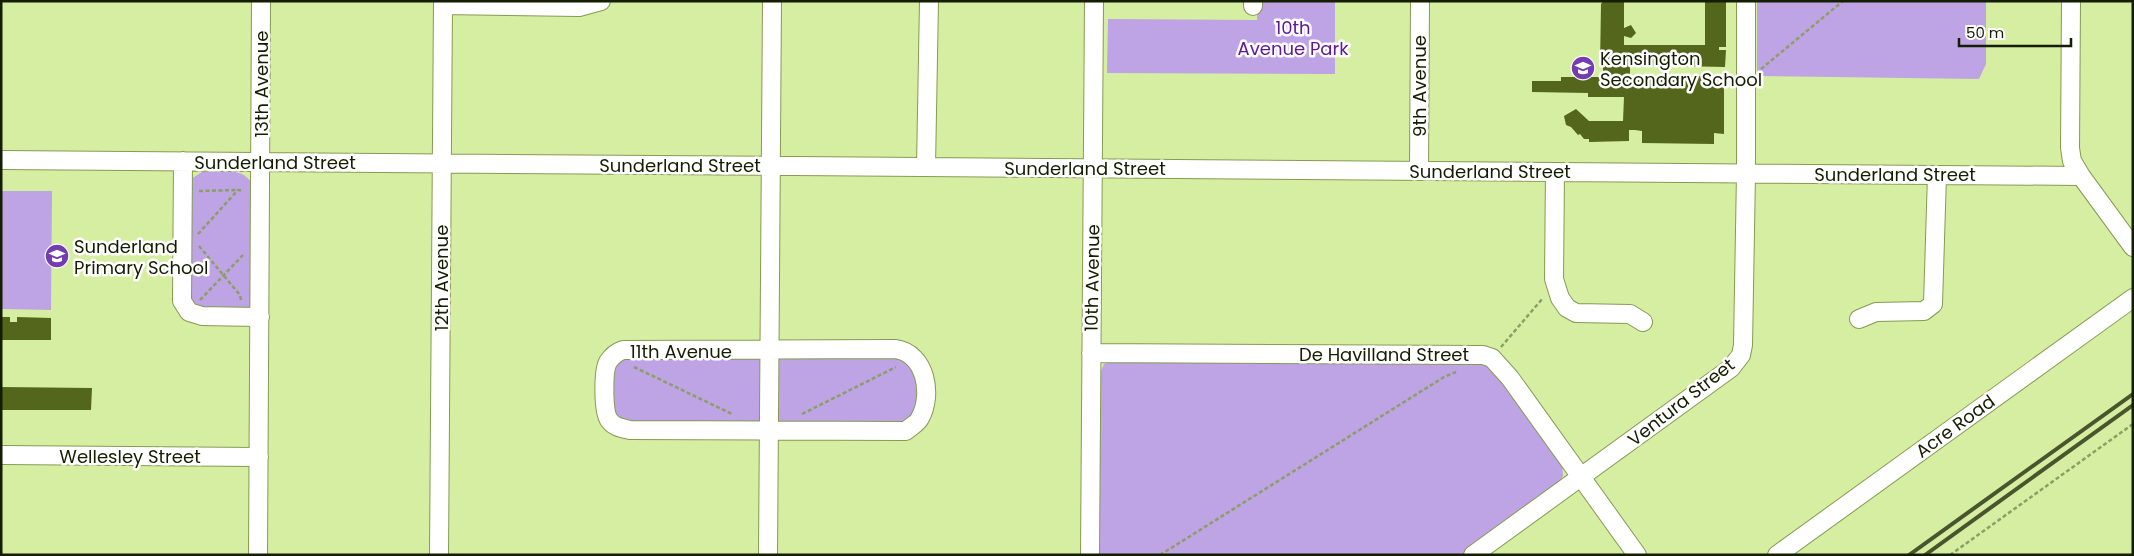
<svg xmlns="http://www.w3.org/2000/svg" width="2134" height="556" font-family="Poppins,sans-serif">
	<style>
		.green { fill: #bea3e5 }
		.building { fill: #53661c }
		.lines { fill: none; stroke-linecap: round; stroke-linejoin: round }
		.minor-casing { stroke: #869b53; stroke-width: 20 }
		.path { stroke: #8c9e65; stroke-width: 2.5; stroke-dasharray: 4 2.5; stroke-linecap: butt }
		.minor { stroke: #fff; stroke-width: 18 }
		.rail { stroke: #49562d; stroke-width: 4 }
		.labels { text-anchor: middle; dominant-baseline: central; stroke-width: 5; stroke-linejoin: round; paint-order: stroke }
		.park-label { font-size: 18px; fill: #60199b; stroke: #fff }
		.poi-label { font-size: 18px; fill: #151d01; stroke: #fff; text-anchor: start }
		.street-label { font-size: 18px; fill: #151d01; stroke: #fff }
	</style>
	<rect width="100%" height="100%" fill="#d5eea2"/>
	<path class="green" d="M1258,1H1335V74L1107,73L1108,19L1257,20Z
		M1757,1H1986V64L1979,79L1757,76Z
		M202,172C220,171 243,166 253,185L252,304L247,311H200L188,300L191,179Z
		M1,191H52L51,310L1,309Z
		M903,350L925,390L906,431L630,430L608,419L613,357Z
		M1119,358L1470,360L1490,364L1562,461L1563,476L1557,487L1462,555H1097L1098,378L1104,364Z"/>
	<path class="building" d="M1603,1H1624V28L1631,25L1636,33L1631,38L1624,36V45H1705V1H1726V47H1719V50H1726L1725,67L1630,65V77L1714,76V86H1724V134L1714,133V144L1642,143V131L1635,130H1629V141L1589,142V139H1584L1580,134L1578,135L1571,127L1566,125L1564,116L1576,109L1589,121H1623L1624,97H1588V93L1532,92V81H1561V77H1603V66H1600L1601,4Z
		M1,317H10V322H17V317L51,318V340H1Z
		M1,387L92,388L91,410H1Z"/>
	<g class="lines">
		<g class="minor-casing">
			<path id="minor" d="M1253,1V6
				M2071,1L2070,148L2072,161L2081,176
				M443,5L579,7L601,1
				M1,160L2081,176L2133,247
				M183,161L182,301L189,312L202,316L260,317
				M926,167L929,1
				M1419,171L1420,1
				M1555,172L1554,279L1560,298L1567,308L1576,313L1630,314L1643,322
				M1859,319L1876,312L1924,311L1933,304L1937,175
				M895,349C926,353 933,395 920,418C918,423 910,427 906,431L630,430C621,428 614,427 609,420C603,411 603,371 608,362C612,356 617,352 623,350Z
				M1091,353L1483,355L1492,358L1510,378L1637,555
				M1,455L259,457
				M258,555L261,1
				M439,555L443,1
				M768,555L772,1
				M1090,555L1094,1
				M1473,555L1731,368L1741,355L1743,345L1746,173V1
				M1777,555L2133,298"/>
		</g>
		<path class="path" d="M1761,69L1843,1
			M199,191L238,190
			M198,234L238,190L243,191
			M199,246L240,295L241,300
			M200,300L243,255
			M1501,347L1543,298
			M634,367L732,414
			M802,414L896,367
			M1160,555L1444,377L1456,372
			M1950,555L2133,424"/>
		<use href="#minor" class="minor"/>
		<path class="rail" d="M1909,555L2133,394
			M1925,555L2133,405"/>
	</g>
	<defs>
		<g id="school-disc" transform="scale(1.25)"><circle r="9.5" fill="#753bb1" stroke="#fff"/><path d="M0-5L7-2L0 1L-7-2ZM-4 1L0 2.5L4 1V4Q0 6-4 4Z" fill="#fff"/></g>
	</defs>
	<g fill-rule="evenodd">
		<use href="#school-disc" x="1583" y="68"/>
		<use href="#school-disc" x="57" y="256"/>
	</g>
	<g class="labels">
		<g class="park-label">
			<text x="1293" y="27">10th<tspan x="1293" dy="21">Avenue Park</tspan></text>
		</g>
		<g class="poi-label">
			<text x="1600" y="58">Kensington<tspan x="1600" dy="21">Secondary School</tspan></text>
			<text x="74" y="246">Sunderland<tspan x="74" dy="21">Primary School</tspan></text>
		</g>
		<g class="street-label">
			<text transform="translate(261 84) rotate(-90)">13th Avenue</text>
			<text transform="translate(1419 86) rotate(-90)">9th Avenue</text>
			<text x="275" y="162">Sunderland Street</text>
			<text x="680" y="165">Sunderland Street</text>
			<text x="1085" y="168">Sunderland Street</text>
			<text x="1490" y="171">Sunderland Street</text>
			<text x="1895" y="174">Sunderland Street</text>
			<text transform="translate(441 278) rotate(-90)">12th Avenue</text>
			<text transform="translate(1092 278) rotate(-89)">10th Avenue</text>
			<text x="681" y="351">11th Avenue</text>
			<text x="1384" y="354">De Havilland Street</text>
			<text transform="translate(1681 402) rotate(-38)">Ventura Street</text>
			<text transform="translate(1955 426) rotate(-36)">Acre Road</text>
			<text x="130" y="456">Wellesley Street</text>
		</g>
	</g>
	<rect width="2134" height="556" fill="none" stroke="#151d01" stroke-width="5"/>
	<path d="M1959 38v8h112v-8" fill="none" stroke="#151d01" stroke-width="2.5"/>
	<text x="1966" y="38" font-size="15" fill="#151d01" stroke="#ffffff" stroke-width="4" paint-order="stroke">50 m</text>
</svg>
